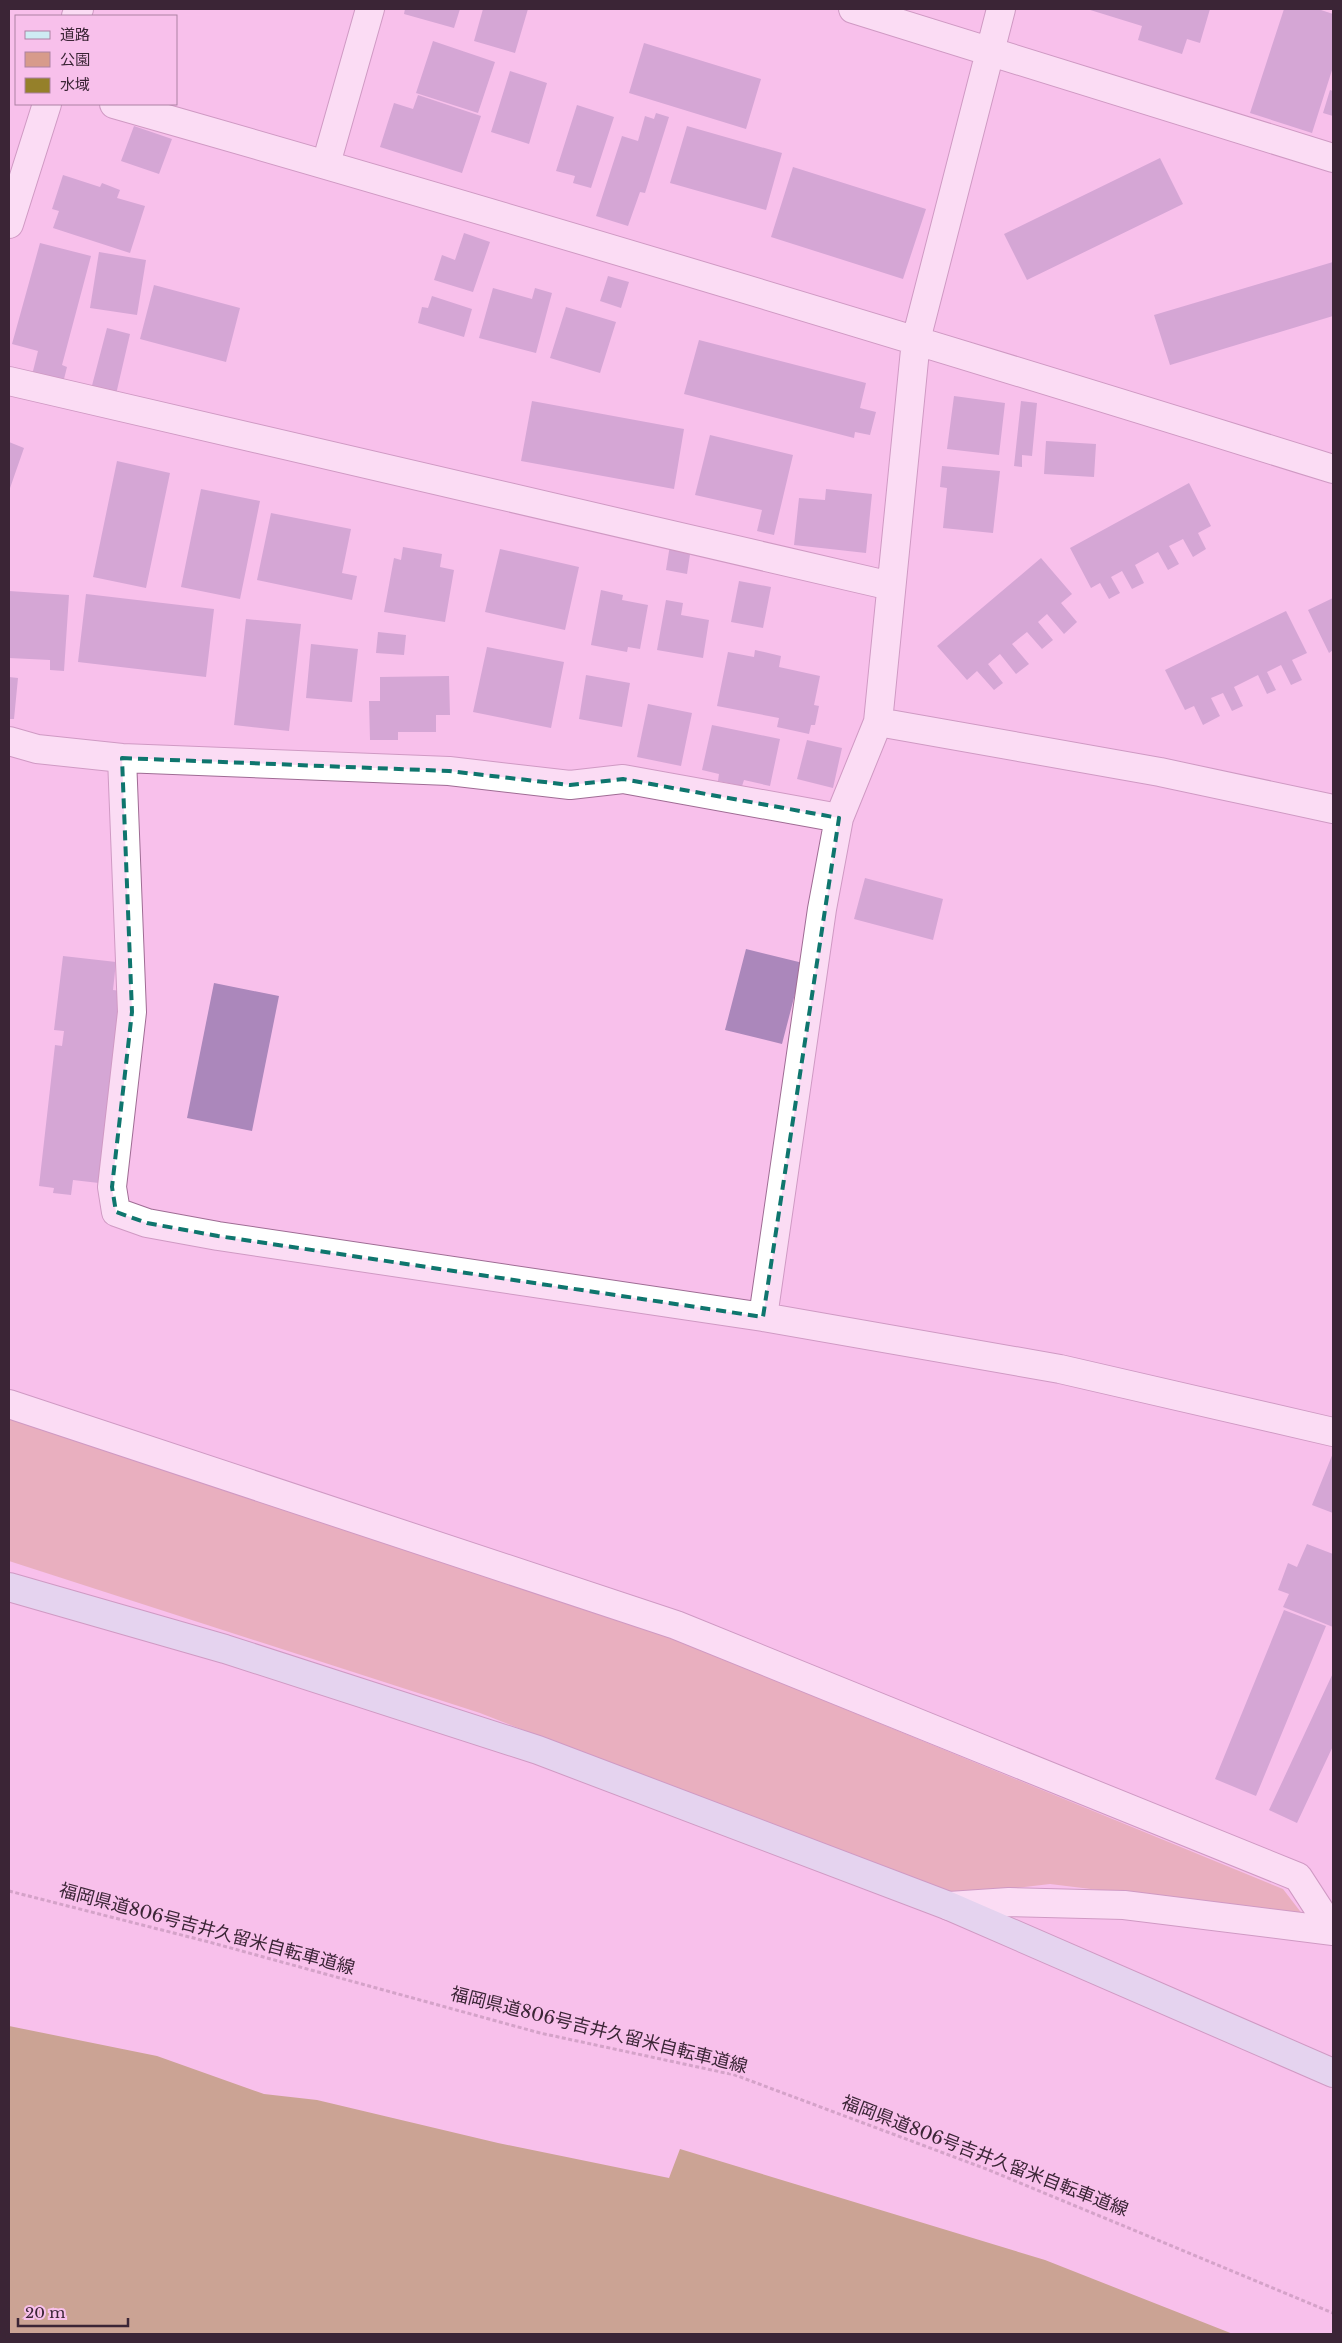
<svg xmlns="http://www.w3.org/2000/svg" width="1342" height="2343" font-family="'Libre Baskerville','Noto Sans JP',serif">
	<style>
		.green { fill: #d79b8b }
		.water { fill: #95802a }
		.building { fill: #ab87bb }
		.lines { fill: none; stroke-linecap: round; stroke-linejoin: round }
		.street-casing { stroke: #9f6c94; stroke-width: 30 }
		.secondary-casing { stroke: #9f6c94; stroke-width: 30 }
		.path { stroke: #a87e9e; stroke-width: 3; stroke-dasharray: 4 2.5; stroke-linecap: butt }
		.street { stroke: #fff; stroke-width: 28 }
		.secondary { stroke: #ceecf3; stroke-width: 28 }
		.marked { fill: none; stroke: #0f766e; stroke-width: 4; stroke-dasharray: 10 6; stroke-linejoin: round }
		.labels { text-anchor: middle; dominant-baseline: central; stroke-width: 5; stroke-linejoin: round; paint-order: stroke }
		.street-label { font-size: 18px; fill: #3b2536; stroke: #f8c0eb }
	</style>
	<rect width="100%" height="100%" fill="#f8c0eb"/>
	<path class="green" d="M9,1419L645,1627L1283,1889L1303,1915L1050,1884L949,1896L480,1713L9,1561Z"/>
	<path class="water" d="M9,2026L157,2056L264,2094L317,2100L498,2143L669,2178L680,2149L1045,2260L1233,2334H9Z"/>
	<path class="building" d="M405,9H460L454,28L404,14Z
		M483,9H528L515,53L474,41Z
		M1087,9H1210L1200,43L1187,39L1182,54L1138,40L1142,26Z
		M1284,9H1318L1333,14V67L1312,133L1250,113Z
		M433,41L495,62L478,113L416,93Z
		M644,43L761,79L746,129L629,93Z
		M510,71L547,83L529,144L491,132Z
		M1330,90L1333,91V116L1323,113Z
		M418,95L481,116L462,173L380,147L394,103L413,109Z
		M577,105L614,117L591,188L573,183L575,176L556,171Z
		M656,113L669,117L645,193L640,192L628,226L596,216L622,136L638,141L645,116L654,119Z
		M134,126L172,139L159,174L121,161Z
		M687,126L782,153L766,210L670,183Z
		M1160,158L1183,204L1027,280L1004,234Z
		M793,167L926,209L903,279L771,237Z
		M63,175L100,187L102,183L120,190L117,198L145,206L130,253L53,228L59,211L52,209Z
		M464,233L490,242L473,292L434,280L442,255L455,260Z
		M40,243L91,256L62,365L67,367L63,383L32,375L38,351L12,344Z
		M99,252L146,260L137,315L90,308Z
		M1333,262V316L1170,365L1154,315Z
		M608,276L629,282L621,308L600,301Z
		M154,285L240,308L226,362L140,339Z
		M493,288L532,299L535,288L552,293L536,353L479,338Z
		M432,296L472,309L464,337L418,323L422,307L428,308Z
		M566,307L616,322L600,373L550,358Z
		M107,328L130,334L114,403L89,397Z
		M699,340L866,383L860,408L876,412L870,435L855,432L854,438L684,394Z
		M954,396L1005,403L999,455L947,449Z
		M532,401L684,429L674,489L521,461Z
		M1021,401L1037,403L1032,456L1022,455V467L1014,466Z
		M710,435L793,455L774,535L757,531L762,510L695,495Z
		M1046,441L1096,444L1094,477L1044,474Z
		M9,442L24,448L9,491Z
		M117,461L170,473L146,588L93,577Z
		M942,466L1000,471L993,533L943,528L947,488L940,487Z
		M1189,483L1211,526L1198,533L1206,549L1193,557L1183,539L1169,546L1179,564L1168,570L1158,552L1135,565L1144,583L1132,589L1122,571L1111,577L1120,593L1109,599L1100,583L1091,588L1070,548Z
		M201,489L260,501L240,599L181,587Z
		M826,489L872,494L866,553L794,545L799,498L825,500Z
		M271,513L351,529L342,573L357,576L352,600L257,580Z
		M670,545L691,548L687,574L666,570Z
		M403,547L442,554L440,567L454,570L445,622L384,612L394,558L401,560Z
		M500,549L579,567L565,630L485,612Z
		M1041,558L1072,594L1061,603L1077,622L1064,634L1047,614L1038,622L1053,640L1042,649L1027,632L1012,644L1029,664L1016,674L1000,654L988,664L1003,683L994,690L977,671L967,680L937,646Z
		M739,581L771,587L763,628L731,622Z
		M601,590L623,595L622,600L648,605L640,649L628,647L627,652L591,645Z
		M9,591L69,595L64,671L50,670V660L9,658Z
		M86,594L214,609L206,677L78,662Z
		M1333,598V650L1329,653L1308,610Z
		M666,600L683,603L681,615L709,620L703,658L657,650Z
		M1286,611L1307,653L1292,660L1302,680L1291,685L1281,665L1267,672L1276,690L1267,694L1258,675L1234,687L1243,706L1232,711L1223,693L1211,698L1220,716L1203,725L1194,706L1185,710L1165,670Z
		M246,619L301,624L289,731L234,725Z
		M378,632L406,635L404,655L376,653Z
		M311,644L358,649L352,702L306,698Z
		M487,647L564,662L551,728L473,712Z
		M755,650L781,656L779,667L820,676L814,705L819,706L815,725H811L809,734L777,727L779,718L717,706L728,652L754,657Z
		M586,675L630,683L622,727L579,719Z
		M449,676L450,715H436V732H398V740H370L369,701H380V677Z
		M9,677L18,678L14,719H9Z
		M648,704L692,713L681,766L637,757Z
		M712,725L780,739L770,786L744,780L742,786L718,781L719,774L702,770Z
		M807,740L842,748L833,788L797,779Z
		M865,878L943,899L933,940L854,919Z
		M746,949L803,963L782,1044L725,1030Z
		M63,956L116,962L113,990L122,991L99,1183L73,1180L71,1195L53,1193L54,1188L39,1186L55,1045L62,1046L64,1031L54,1030Z
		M214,983L279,996L252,1131L187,1118Z
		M1333,1453V1513L1312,1505Z
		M1307,1544L1333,1554V1627L1283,1607L1289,1594L1278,1590L1288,1563L1297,1567Z
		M1284,1610L1326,1626L1256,1796L1215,1779Z
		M1333,1673V1746L1297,1823L1269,1810Z"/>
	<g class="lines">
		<g class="street-casing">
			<path id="street" d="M853,9L1333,158
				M76,16L79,9
				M114,104C522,220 928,343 1333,469
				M326,164L370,9
				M9,224L47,104
				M9,381L891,586
				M878,722L1160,772L1333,809
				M9,741L37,749L122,758L449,771L570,785L623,779L839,818
				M122,758L132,1012L112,1187L116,1212L147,1223L218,1236L763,1317L1060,1369L1333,1432
				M763,1317L822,909L839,818L878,722L916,340L1001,9
				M9,1404L676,1625L1298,1877L1333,1931
				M949,1906L1009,1902L1124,1905L1333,1931"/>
		</g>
		<g class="secondary-casing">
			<path id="secondary" d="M9,1587L225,1649L538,1750L949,1906L1333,2073"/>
		</g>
		<path class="path" d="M9,1891L209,1942L540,2033L735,2075L989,2170L1333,2313"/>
		<use href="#street" class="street"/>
		<use href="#secondary" class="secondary"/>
	</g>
	<path d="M0 0H1342V2343H0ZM122,758L449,771L570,785L623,779L839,818L763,1317L218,1236L147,1223L116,1212L112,1187L132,1012Z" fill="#f8c0eb" fill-opacity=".55" fill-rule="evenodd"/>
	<path class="marked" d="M122,758L449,771L570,785L623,779L839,818L763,1317L218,1236L147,1223L116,1212L112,1187L132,1012Z"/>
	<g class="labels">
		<g class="street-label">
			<text transform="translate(207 1929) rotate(15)">福岡県道806号吉井久留米自転車道線</text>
			<text transform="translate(599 2030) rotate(14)">福岡県道806号吉井久留米自転車道線</text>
			<text transform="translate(985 2156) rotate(21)">福岡県道806号吉井久留米自転車道線</text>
		</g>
	</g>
	<rect width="1342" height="2343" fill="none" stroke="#3b2536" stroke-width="20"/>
	<rect x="15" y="15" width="162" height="90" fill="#f8c0eb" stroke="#ac82a3"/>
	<rect x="25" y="31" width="25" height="8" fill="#ceecf3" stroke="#ac82a3"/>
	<text x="60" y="40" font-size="15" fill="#3b2536">道路</text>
	<rect x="25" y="52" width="25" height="15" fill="#d79b8b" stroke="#ac82a3"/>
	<text x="60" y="65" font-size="15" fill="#3b2536">公園</text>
	<rect x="25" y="78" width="25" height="15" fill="#95802a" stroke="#ac82a3"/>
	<text x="60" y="90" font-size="15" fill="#3b2536">水域</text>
	<path d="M18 2318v8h110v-8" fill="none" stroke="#3b2536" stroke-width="2.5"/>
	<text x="25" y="2318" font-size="15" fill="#3b2536" stroke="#f8c0eb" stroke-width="4" paint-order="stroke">20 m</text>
</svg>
